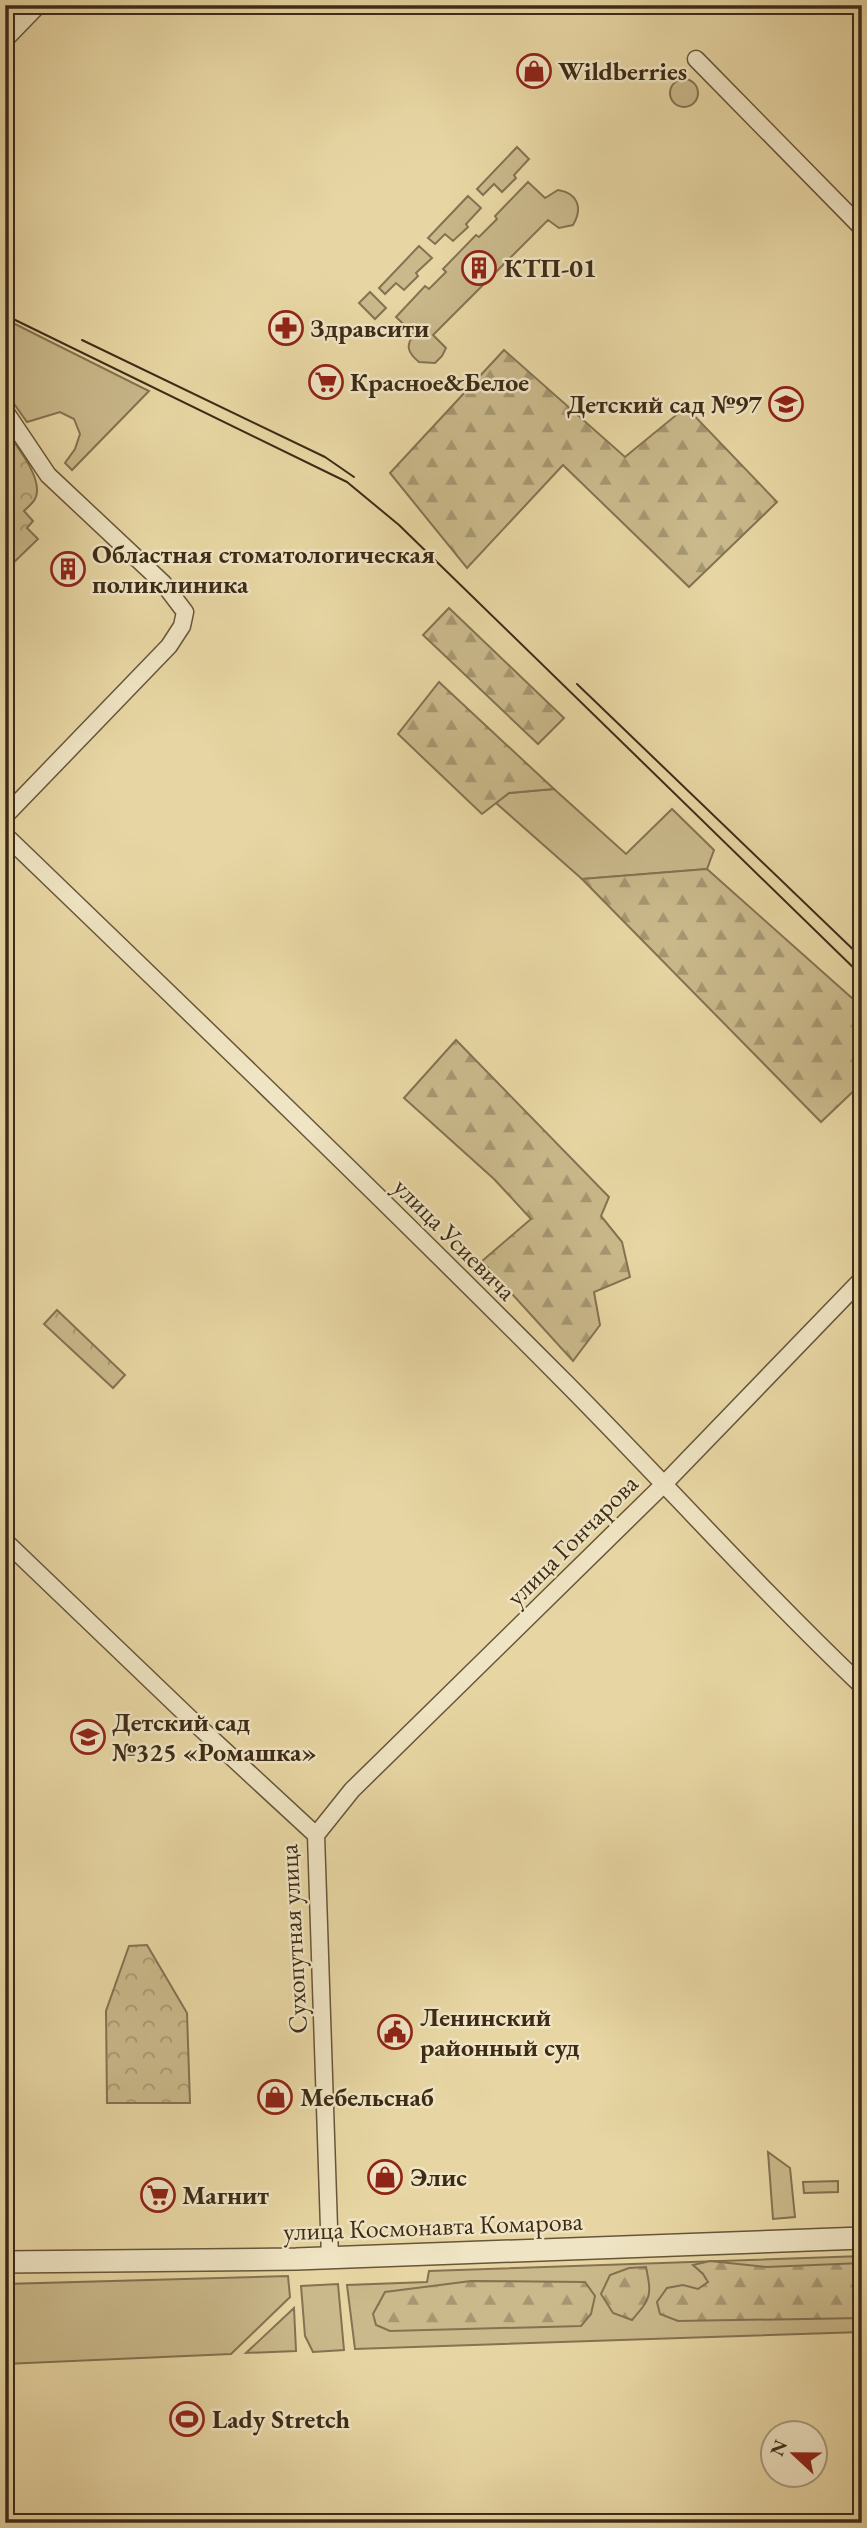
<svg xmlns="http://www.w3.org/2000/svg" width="867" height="2528" font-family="'EB Garamond',serif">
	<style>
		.green { fill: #cab98b; stroke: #847251; stroke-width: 2 }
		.forest { fill: url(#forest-firs); stroke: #847251; stroke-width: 2 }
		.park { fill: url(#park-crowns); stroke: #847251; stroke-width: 2 }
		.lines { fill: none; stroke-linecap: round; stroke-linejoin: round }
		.minor-casing { stroke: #68563a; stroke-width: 19 }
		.tertiary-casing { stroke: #68563a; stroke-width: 24 }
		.minor { stroke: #efe4c3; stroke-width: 16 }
		.tertiary { stroke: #efe4c3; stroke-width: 21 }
		.tram { stroke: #3d2b17; stroke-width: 2 }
		.labels { text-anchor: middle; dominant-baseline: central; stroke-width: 5; stroke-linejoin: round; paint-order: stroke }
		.poi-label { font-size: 26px; font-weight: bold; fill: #3d2b17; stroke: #efe4c3; text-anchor: start }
		.street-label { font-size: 26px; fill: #3d2b17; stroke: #efe4c3 }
	</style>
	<defs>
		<pattern id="forest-firs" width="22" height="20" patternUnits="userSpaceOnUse" patternTransform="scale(1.75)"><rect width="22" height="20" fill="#cab98b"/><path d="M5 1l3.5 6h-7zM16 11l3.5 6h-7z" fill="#a59771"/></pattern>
		<pattern id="park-crowns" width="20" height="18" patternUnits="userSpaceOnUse" patternTransform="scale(1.75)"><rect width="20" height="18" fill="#cab98b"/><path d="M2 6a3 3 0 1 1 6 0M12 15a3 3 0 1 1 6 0" fill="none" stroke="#a59771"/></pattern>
	</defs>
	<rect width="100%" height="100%" fill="#e7d6a3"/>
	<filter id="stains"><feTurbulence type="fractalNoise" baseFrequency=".00286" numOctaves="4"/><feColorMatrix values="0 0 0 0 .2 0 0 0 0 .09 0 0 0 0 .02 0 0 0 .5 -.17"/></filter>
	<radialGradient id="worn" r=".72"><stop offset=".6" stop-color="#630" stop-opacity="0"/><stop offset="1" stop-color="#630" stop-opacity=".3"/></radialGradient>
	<path class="green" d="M670 93a14 14 0 1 1 28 0a14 14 0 1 1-28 0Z
		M517,147L529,159L514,175L516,178L502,192L494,184L483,195L477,189Z
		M528,182L545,198L558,190C578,193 583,208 573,225L559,228L548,220L433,335L446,348L442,356L435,363L419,362C408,353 405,346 414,334L396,317L425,286L429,289L446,272L443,269L476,235L479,237L497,219L495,216Z
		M468,196L481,208L466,224L468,227L453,241L445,234L435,244L428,238Z
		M419,246L432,258L416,273L418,276L404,290L396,283L385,294L379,288Z
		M370,292L386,308L375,319L359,303Z
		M5,319L149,391L72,470L65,463L75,449L80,434L74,419L60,412L27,422L5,391Z
		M554,789L626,854L672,809L714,850L707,869L582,879L496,803L509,793Z
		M768,2152L790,2168L795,2217L773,2219Z
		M838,2181V2192L804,2193L803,2182Z
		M862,2256V2332L355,2349L347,2285L427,2282L429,2271Z
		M288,2276L290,2297L231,2354L5,2364V2284Z
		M338,2284L344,2350L313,2352L305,2336L301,2286Z
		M294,2308L296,2351L246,2353Z"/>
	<path class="forest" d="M504,350L625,457L686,407L777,502L689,587L563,465L467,568L390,473Z
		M449,608L564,718L538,744L423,635Z
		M439,682L554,789L509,793L482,814L398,734Z
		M707,869L862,1007V1083L821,1122L582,879Z
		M456,1040L609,1197L601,1216L622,1242L630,1277L594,1292L600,1325L573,1361L482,1261L531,1219L494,1179L404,1098Z
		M710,2261L766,2267L862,2263V2318L678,2321L660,2314L657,2302L667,2288L683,2285L698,2289L708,2282L703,2274L693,2265Z
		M646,2267C652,2296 651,2298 632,2320L613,2313L601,2294L610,2275L629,2268Z
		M471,2281L585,2282L595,2296L591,2314L581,2326L390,2331L376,2325L373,2314L385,2292Z"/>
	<path class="park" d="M5,430C16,445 45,480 35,499C33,503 28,507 24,511L33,521L27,528L38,539L5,571Z
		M57,1310L125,1375L113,1388L44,1324Z
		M147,1945L187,2013L190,2103H107L106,2011L129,1946Z"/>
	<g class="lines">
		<g class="minor-casing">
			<path id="minor" d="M696,59L862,228
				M5,411L48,475L163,583L185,612L182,626L169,646L5,816
				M5,835C193,1016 381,1197 565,1382C665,1483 759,1588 862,1686
				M5,1541L197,1725L316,1835L330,2258
				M316,1835L352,1790L664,1484L862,1279"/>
		</g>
		<g class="tertiary-casing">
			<path id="tertiary" d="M5,36L35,5
				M5,2262L296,2259L862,2238"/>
		</g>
		<use href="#minor" class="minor"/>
		<use href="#tertiary" class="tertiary"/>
		<path class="tram" d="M5,315L347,482L399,525L862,976
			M82,340L325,457L354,477
			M577,684L862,958"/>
	</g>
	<defs>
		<g id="shop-ring" transform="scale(1.75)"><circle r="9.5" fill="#efe4c3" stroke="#8f2418" stroke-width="1.5"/><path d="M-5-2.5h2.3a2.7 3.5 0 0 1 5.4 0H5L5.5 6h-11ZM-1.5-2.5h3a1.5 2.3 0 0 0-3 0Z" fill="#8f2418"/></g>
		<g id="building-ring" transform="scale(1.75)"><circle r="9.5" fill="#efe4c3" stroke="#8f2418" stroke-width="1.5"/><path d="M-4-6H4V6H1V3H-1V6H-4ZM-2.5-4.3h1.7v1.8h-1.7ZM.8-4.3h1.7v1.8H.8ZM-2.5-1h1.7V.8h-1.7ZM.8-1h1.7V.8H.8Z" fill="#8f2418"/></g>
		<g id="pharmacy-ring" transform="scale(1.75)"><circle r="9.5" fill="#efe4c3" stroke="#8f2418" stroke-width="1.5"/><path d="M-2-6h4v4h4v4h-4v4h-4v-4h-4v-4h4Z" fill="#8f2418"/></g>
		<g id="supermarket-ring" transform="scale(1.75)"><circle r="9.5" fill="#efe4c3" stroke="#8f2418" stroke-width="1.5"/><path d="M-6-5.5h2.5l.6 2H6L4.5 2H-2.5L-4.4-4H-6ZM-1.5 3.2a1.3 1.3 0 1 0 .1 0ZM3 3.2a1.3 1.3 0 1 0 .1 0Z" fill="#8f2418"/></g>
		<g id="school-ring" transform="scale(1.75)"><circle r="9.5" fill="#efe4c3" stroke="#8f2418" stroke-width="1.5"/><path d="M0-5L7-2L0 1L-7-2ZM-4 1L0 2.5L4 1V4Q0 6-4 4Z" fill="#8f2418"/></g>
		<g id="civic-ring" transform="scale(1.75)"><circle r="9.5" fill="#efe4c3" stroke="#8f2418" stroke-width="1.5"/><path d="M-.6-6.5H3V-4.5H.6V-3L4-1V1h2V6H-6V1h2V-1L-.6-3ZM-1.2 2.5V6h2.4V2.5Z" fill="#8f2418"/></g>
		<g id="stadium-ring" transform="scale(1.75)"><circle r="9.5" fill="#efe4c3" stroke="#8f2418" stroke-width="1.5"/><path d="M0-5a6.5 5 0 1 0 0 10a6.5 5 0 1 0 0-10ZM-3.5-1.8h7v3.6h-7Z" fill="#8f2418"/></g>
	</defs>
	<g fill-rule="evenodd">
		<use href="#shop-ring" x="534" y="71"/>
		<use href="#building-ring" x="479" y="268"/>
		<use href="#pharmacy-ring" x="286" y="328"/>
		<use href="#supermarket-ring" x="326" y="382"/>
		<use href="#school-ring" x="786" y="404"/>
		<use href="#building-ring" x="68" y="569"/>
		<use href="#school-ring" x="88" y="1737"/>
		<use href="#civic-ring" x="395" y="2032"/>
		<use href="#shop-ring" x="275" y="2097"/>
		<use href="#shop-ring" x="385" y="2177"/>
		<use href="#supermarket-ring" x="158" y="2195"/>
		<use href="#stadium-ring" x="187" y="2419"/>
	</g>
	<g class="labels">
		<g class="poi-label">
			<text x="558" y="71">Wildberries</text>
			<text x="504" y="268">КТП-01</text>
			<text x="310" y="328">Здравсити</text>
			<text x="350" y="382">Красное&amp;Белое</text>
			<text x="762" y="404" text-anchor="end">Детский сад №97</text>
			<text x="92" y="554">Областная стоматологическая<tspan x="92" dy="30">поликлиника</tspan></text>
			<text x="112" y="1722">Детский сад<tspan x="112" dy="30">№325 «Ромашка»</tspan></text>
			<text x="420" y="2017">Ленинский<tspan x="420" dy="30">районный суд</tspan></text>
			<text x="300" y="2097">Мебельснаб</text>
			<text x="410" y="2177">Элис</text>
			<text x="182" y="2195">Магнит</text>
			<text x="212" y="2419">Lady Stretch</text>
		</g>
		<g class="street-label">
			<text transform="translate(455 1239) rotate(45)">улица Усиевича</text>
			<text transform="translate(572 1540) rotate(-45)">улица Гончарова</text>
			<text transform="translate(293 1939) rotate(-93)">Сухопутная улица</text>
			<text transform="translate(433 2226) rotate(-2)">улица Космонавта Комарова</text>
		</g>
	</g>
	<rect width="867" height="2528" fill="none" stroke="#e7d6a3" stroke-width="28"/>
	<rect x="7" y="7" width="853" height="2514" fill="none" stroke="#3d2b17" stroke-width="3.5"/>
	<rect x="14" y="14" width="839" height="2500" fill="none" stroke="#3d2b17" stroke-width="2"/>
	<g transform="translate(794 2454) rotate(292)"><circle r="33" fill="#efe4c3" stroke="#a89a7e" stroke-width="2"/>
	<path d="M0-5L12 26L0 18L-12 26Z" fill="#8f2418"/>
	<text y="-10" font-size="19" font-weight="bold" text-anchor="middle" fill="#3d2b17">N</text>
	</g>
	<rect width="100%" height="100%" filter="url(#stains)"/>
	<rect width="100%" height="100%" fill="url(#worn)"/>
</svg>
